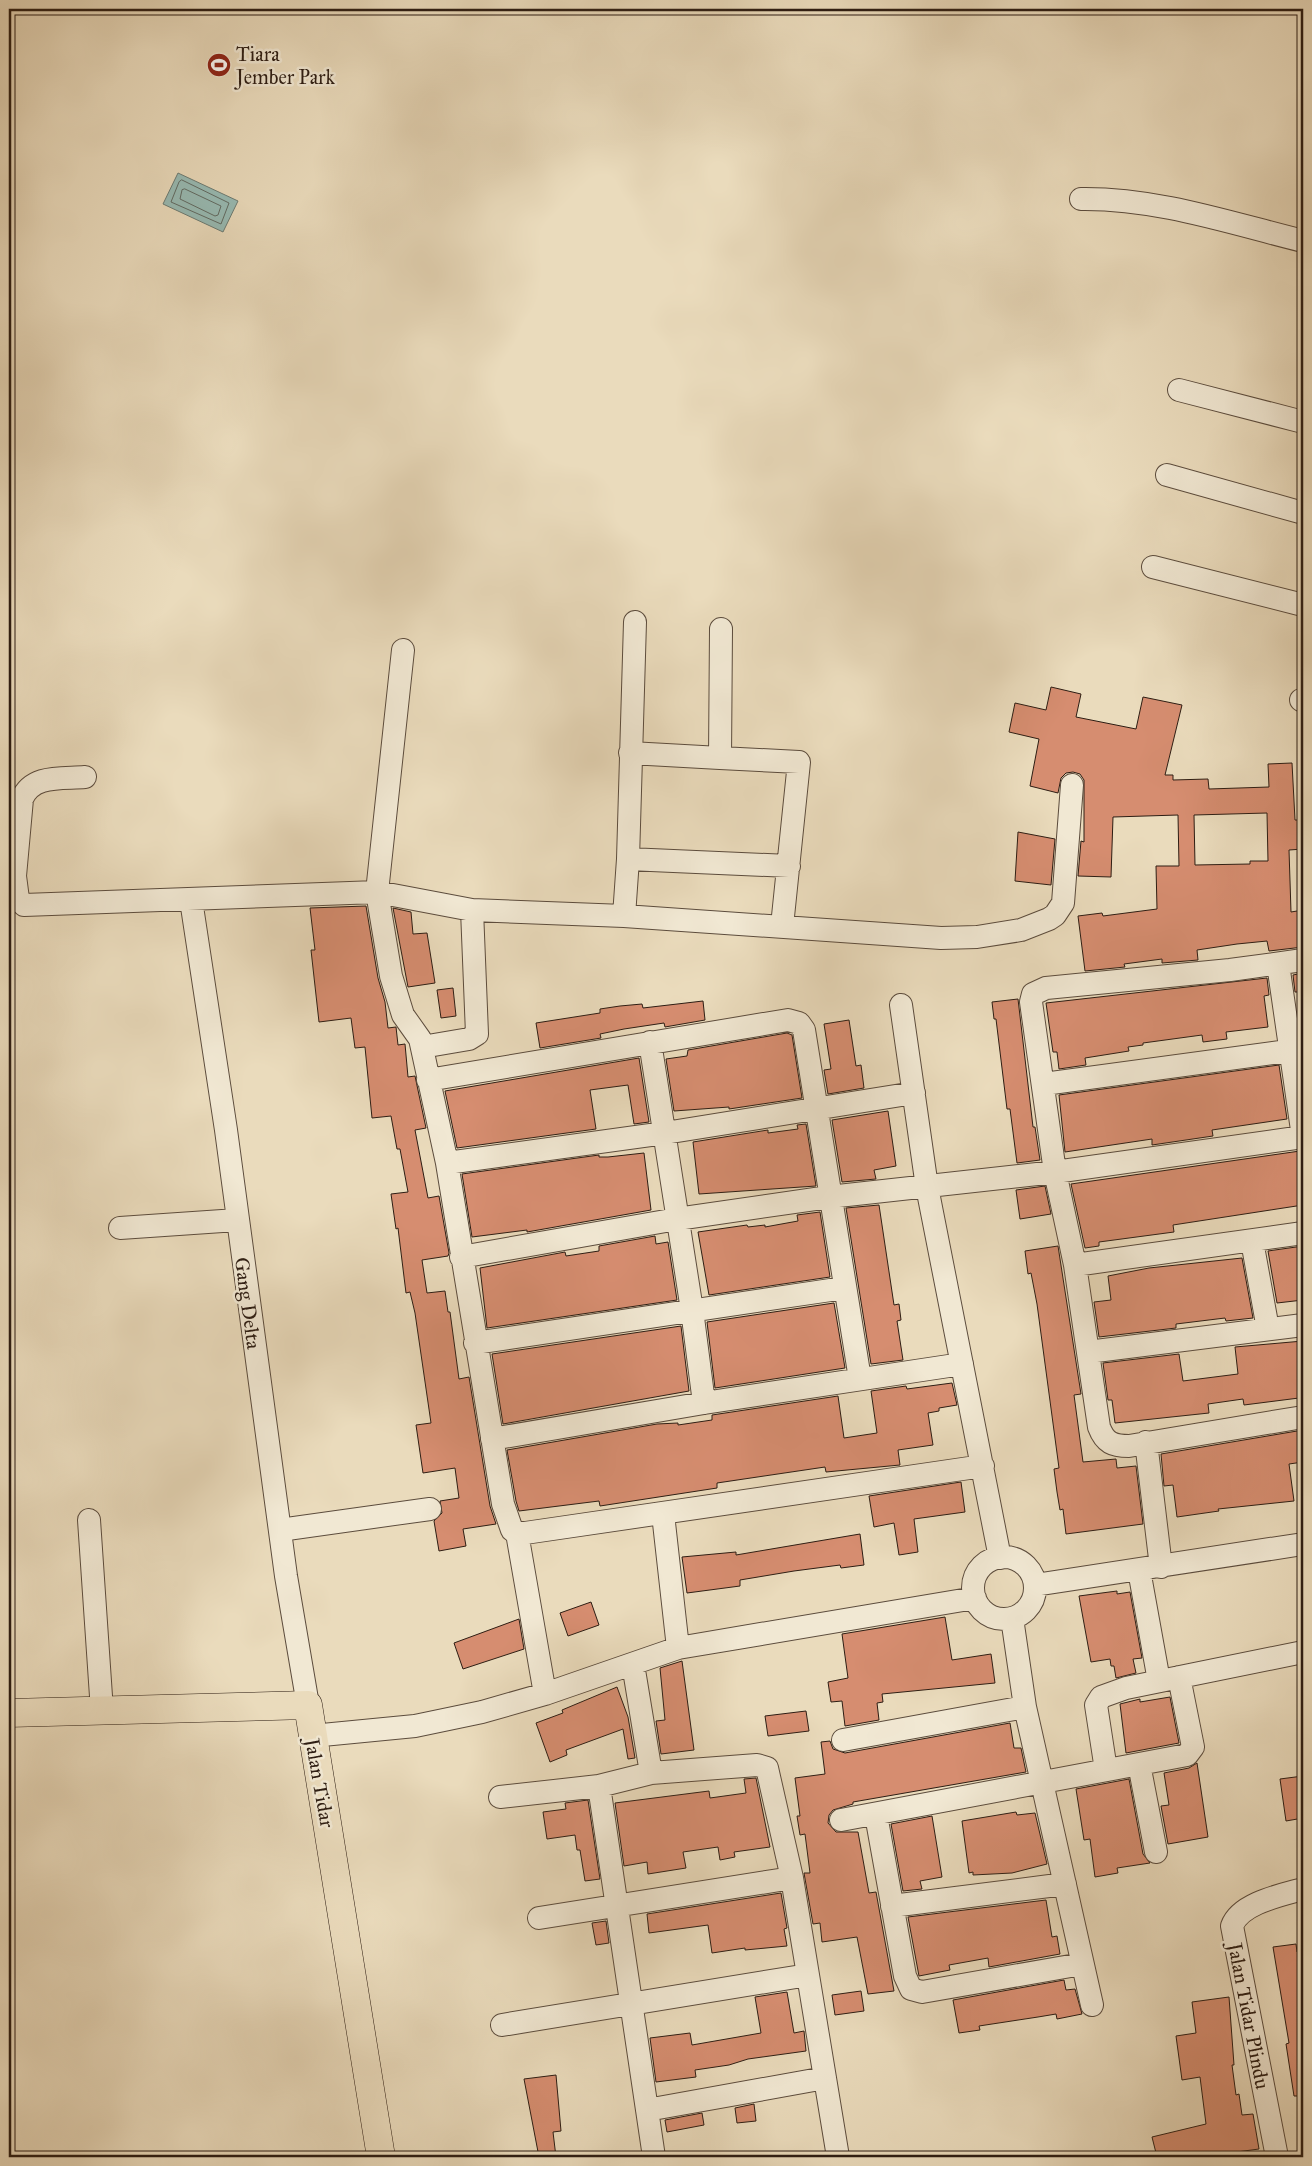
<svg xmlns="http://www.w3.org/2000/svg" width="1312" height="2166" font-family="'IM FELL Great Primer',serif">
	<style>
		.water { fill: #98bbb4; stroke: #6d7c74 }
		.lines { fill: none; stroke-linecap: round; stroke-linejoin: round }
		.shore { stroke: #626c64; stroke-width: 1 }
		.building { fill: #d68d70; stroke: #2d1d13; fill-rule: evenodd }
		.minor-casing { stroke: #5c4c3d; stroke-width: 24 }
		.major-casing { stroke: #2d1d13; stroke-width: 29 }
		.minor { stroke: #f1e8d3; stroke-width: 22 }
		.major { stroke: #eadbbc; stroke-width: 28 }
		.labels { text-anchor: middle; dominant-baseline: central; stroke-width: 5; stroke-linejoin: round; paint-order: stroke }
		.poi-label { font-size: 20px; fill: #2d1d13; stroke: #f1e8d3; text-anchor: start }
		.street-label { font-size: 20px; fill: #2d1d13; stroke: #f1e8d3 }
	</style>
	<rect width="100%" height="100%" fill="#eadbbc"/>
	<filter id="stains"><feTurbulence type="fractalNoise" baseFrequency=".004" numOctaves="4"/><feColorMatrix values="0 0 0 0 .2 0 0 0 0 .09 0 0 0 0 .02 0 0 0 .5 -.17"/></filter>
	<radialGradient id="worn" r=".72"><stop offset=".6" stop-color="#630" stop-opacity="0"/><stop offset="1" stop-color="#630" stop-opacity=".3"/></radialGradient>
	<path class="water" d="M178,173L238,201L223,232L163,204Z"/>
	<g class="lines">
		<path class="shore" d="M182,180L229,203L221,224L171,202L179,182Z
			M185,189L221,206L218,215L215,216L180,199L182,190Z"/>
	</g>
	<path class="building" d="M1051,687L1081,694L1076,717L1136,729L1143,697L1182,705L1165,775H1173V780L1208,779L1209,789L1269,787L1268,764L1292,763L1295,820H1303V849L1289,850L1291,912L1303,910V947L1269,951L1267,941L1237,944L1197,950L1198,960L1162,963V959L1124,964L1125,967L1085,971L1078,916L1102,913L1103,916L1157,909L1156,866H1179L1178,815L1113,817L1111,877L1078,876L1081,841L1084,842V780L1080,774L1073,772L1066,773L1061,778L1058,793L1030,786L1039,739L1009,732L1015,703L1046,710ZM1267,813L1268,861H1250V864L1195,865L1194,815Z
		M1018,832L1055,839L1051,885L1015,881Z
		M366,906L378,978L385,1002L388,1028L396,1027L398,1045L405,1044L408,1077L415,1076L426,1128L415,1130L428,1198L439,1196L449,1253L448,1256L422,1260L427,1293L445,1291L448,1312H450L459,1379L469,1377L490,1506L496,1524L463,1529L466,1546L439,1551L434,1521L442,1513L440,1501L459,1498L455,1468L423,1473L416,1425L431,1423L415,1313L410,1292L406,1293L398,1228L396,1229L391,1194L408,1192L400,1149H397L391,1116L372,1118L365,1047L355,1048L351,1018L319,1022L311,950H315L310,908Z
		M393,908L411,912L413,934L427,933L435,983L408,987Z
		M1303,973V992H1295L1293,975Z
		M1267,978L1269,995L1264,996L1268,1027L1226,1032L1227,1039L1203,1042L1202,1035L1143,1043V1045L1128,1047L1129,1051L1085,1058L1086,1065L1059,1069L1057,1052H1053L1046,1003Z
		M453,988L456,1016L441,1018L437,990Z
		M1018,999L1033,1127H1035L1040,1160L1017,1163L1010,1109H1007L996,1019H994L992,1002Z
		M703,1001L705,1020L665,1027L664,1023L624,1029L600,1034L601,1038L540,1048L536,1023L600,1013V1009L620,1006L642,1004L643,1008Z
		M849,1020L856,1066L861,1065L864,1088L828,1094L824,1070L831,1069L824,1024Z
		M787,1033L792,1035L802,1098L729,1109V1107L674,1111L666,1059L687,1056L688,1050Z
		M639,1058L649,1122L634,1124L628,1085L590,1090L596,1129L457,1148L445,1091Z
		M1279,1065L1287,1119L1212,1130L1213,1136L1152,1145V1139L1065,1152L1059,1095Z
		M888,1111L896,1166L874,1170L876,1179L842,1182L832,1120Z
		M806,1124L816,1186L699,1194L693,1142L768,1130V1133L798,1129L797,1125Z
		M1300,1151L1303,1205L1173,1225L1174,1232L1099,1242V1246L1085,1248L1071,1184Z
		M644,1153L651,1210L527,1232V1230L472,1237L462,1174L599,1155V1157H608Z
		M1045,1186L1051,1214L1020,1219L1016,1190Z
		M879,1205L894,1305L899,1304L901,1320L897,1321L903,1360L871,1364L846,1208Z
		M820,1212L830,1277L709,1295L698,1232L747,1225L748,1227L765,1225V1227L798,1221L797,1215Z
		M655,1236L656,1244L668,1242L677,1300L487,1328L480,1268L565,1252L566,1256L599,1251V1246Z
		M1058,1246L1081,1394L1074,1395L1083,1462L1116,1459L1117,1468L1136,1466L1143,1524L1066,1534L1063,1509L1060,1510L1057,1492L1054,1469L1059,1468L1037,1304L1031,1273L1028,1274L1025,1251Z
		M1303,1246V1300L1277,1303L1268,1251Z
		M1242,1258L1253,1318L1226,1321L1225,1318L1176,1324V1328L1099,1337L1094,1302L1111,1300L1108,1276L1149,1268Z
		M834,1303L845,1368L715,1388L707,1322Z
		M681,1326L689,1391L503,1424L492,1354Z
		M1303,1341V1394H1298L1299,1398L1244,1405L1243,1399L1208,1404L1209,1413L1115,1423L1112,1400H1108L1103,1363L1179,1354L1183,1381L1238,1374L1235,1347Z
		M952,1383L957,1405L939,1408V1411L928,1413L933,1445L898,1450L900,1465L826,1472L825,1467L717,1483V1488L600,1506L599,1501L519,1511L516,1501L507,1450L657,1424L678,1423V1425L712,1420V1415L838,1396L844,1438L877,1433L871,1391L906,1386L907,1389Z
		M1303,1430V1462L1289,1464L1294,1501L1218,1509L1219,1511L1177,1517L1173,1485L1164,1486L1161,1454Z
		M961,1482L965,1512L914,1519L918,1552L899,1555L894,1523L874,1527L869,1496Z
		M860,1534L864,1565L841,1568L840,1565L794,1571L740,1580V1586L687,1593L682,1557L736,1552V1555Z
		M1117,1591V1594L1130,1592L1142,1658L1133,1659L1136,1673L1116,1678L1114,1666H1111L1110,1659L1091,1662L1079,1596Z
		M591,1602L599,1625L568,1636L560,1613Z
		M945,1617L952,1660L991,1654L995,1683L882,1694L883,1702L877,1703L879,1720L845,1726L842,1701L831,1702L828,1682L848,1678L842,1634Z
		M519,1619L524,1649L463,1669L454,1643Z
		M682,1661L694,1750L661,1754L656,1721L665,1720L660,1668Z
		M617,1687L628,1717L635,1758L628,1759L623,1729L566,1750L567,1755L550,1762L536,1723L563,1713L562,1710Z
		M1170,1697L1179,1743L1126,1753L1120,1704L1140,1699V1702Z
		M806,1711L809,1731L768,1736L765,1716Z
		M1010,1723L1014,1748H1021L1026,1772L853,1802V1804L833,1810L829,1815L828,1823L836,1832H858L869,1893L876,1892L894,1991L868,1994L857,1937L822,1942L820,1923L813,1924L804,1873H810L805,1834L800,1835L797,1816H800L795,1778L825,1774L821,1742L830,1741L833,1749L845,1753Z
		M1197,1763L1208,1837L1168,1844L1161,1806L1169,1805L1164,1773L1189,1768Z
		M1303,1776V1818L1286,1821L1280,1779Z
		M756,1778L770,1847L734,1852L735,1857L720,1860L718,1847L683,1852L686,1868L648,1874L647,1862L624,1866L615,1803L709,1791L710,1798L746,1793L744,1779Z
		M1129,1779L1143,1854L1150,1863L1117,1868L1118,1873L1095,1877L1090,1839L1084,1840L1076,1789Z
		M588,1800L600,1879L585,1881L580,1850H577L575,1835L547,1839L543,1812L566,1809L565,1803Z
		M1016,1812L1017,1815L1035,1813L1047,1864L1012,1873L973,1875V1872L969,1873L962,1821Z
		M932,1816L942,1877L920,1881L922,1889L903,1891L891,1824Z
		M781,1893L787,1928L784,1929L787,1946L745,1950V1948L712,1953L708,1925L649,1933L647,1914Z
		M1046,1900L1052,1937L1057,1936L1060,1954L989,1967L988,1958L949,1965L950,1970L919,1976L908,1917Z
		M606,1921L609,1943L596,1945L592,1923Z
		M1296,1944L1297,1952L1303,1951V2096H1294L1286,2044L1289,2043L1273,1947Z
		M1064,1980L1066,1990L1075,1989L1082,2014L1057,2019L1056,2014L1038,2017L979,2026L980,2030L959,2033L953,2000Z
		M861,1991L864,2011L835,2015L832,1995Z
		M787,1992L794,2033L804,2031L806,2051L748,2059L729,2065L695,2070L696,2077L656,2082L650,2038L690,2033L692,2045L761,2033L755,1997Z
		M1229,1997L1234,2065H1232L1236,2095L1239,2094L1242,2115L1253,2114L1259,2149L1229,2153L1230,2157H1157L1152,2137L1206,2124L1200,2077L1182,2080L1176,2036L1196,2033L1192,2002Z
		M556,2075L561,2131L553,2132L556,2157H539L524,2079Z
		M754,2104L756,2121L737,2123L735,2108Z
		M702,2113L704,2125L667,2132L665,2120Z"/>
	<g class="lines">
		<g class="minor-casing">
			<path id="minor" d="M1081,199C1157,198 1230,223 1303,241
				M1179,390L1303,422
				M1167,475L1303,513
				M1153,567L1303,605
				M403,650L377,892L391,976L403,1015L420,1039L447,1163L503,1504L512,1530L517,1533H525L983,1466
				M1301,700H1303
				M630,753L720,758L721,629
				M720,758L799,762L782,926
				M85,777C62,779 32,774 22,799L15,876L18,899L24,905L377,892L472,910L624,916L941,938L977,937L1021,930L1049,919L1055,915L1063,903L1072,785
				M628,859L789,866
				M191,900L226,1130L286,1576L308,1705
				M624,916L628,859L635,622
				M1303,960L1230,970L1046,988L1033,994L1031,1002L1055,1172L1075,1265L1099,1427C1105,1443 1113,1446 1129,1446L1303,1417
				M1278,964L1303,1137
				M901,1005L927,1187L1000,1558
				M650,1042L692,1310L704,1403
				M422,1047L469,1039L477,1034L472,910
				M428,1080L788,1020L799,1023L804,1030L860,1379
				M1044,1084L1303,1049
				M447,1163L665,1133L914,1093
				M120,1228L237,1220
				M1252,1241L1268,1329
				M461,1257L677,1219L829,1197L1055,1172L1303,1137
				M1075,1265L1303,1233
				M475,1343L844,1288
				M1088,1352L1303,1325
				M492,1439L704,1403L962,1364
				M1146,1442L1161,1567
				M663,1514L678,1648
				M89,1520L102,1711
				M280,1530L430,1509
				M517,1533L545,1694
				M973 1588a31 31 0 1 1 62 0a31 31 0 1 1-62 0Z
				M1139,1570L1159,1681
				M1035,1585L1303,1544
				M1012,1618L1025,1707L1092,2005
				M633,1664L651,1773
				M312,1736L415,1726L482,1712L545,1694L678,1648L975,1598
				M843,1740L1025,1707
				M1139,1764L1156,1852
				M1106,1770L1096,1705L1101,1697L1126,1688L1303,1652
				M599,1786L654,2157
				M500,1797L599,1786L651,1773L757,1765L767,1768L792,1878L838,2157
				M876,1815L905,1976L911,1989L922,1992L1082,1964
				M841,1820L1187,1755L1193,1747L1179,1677
				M892,1906L1065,1884
				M539,1918L792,1878
				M502,2025L808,1975
				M647,2110L825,2078
				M1277,2157L1232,1926C1240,1903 1282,1895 1303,1889"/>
		</g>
		<g class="major-casing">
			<path id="major" d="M9,1713L308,1705L381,2157"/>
		</g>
		<use href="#minor" class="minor"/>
		<use href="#major" class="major"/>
	</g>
	<defs>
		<g id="stadium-disc" transform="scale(1.25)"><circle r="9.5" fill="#8f2418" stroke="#f1e8d3"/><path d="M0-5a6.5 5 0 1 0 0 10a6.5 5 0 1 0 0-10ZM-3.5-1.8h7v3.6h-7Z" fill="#fff"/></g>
	</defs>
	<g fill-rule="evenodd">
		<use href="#stadium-disc" x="219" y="65"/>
	</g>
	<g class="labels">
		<g class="poi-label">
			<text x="236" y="54">Tiara<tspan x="236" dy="23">Jember Park</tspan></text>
		</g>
		<g class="street-label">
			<text transform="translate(248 1303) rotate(82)">Gang Delta</text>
			<text transform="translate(320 1783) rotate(80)">Jalan Tidar</text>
			<text transform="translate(1249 2016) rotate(79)">Jalan Tidar Plindu</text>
		</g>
	</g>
	<rect width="1312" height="2166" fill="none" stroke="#eadbbc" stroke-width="30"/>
	<rect x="10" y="10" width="1292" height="2146" fill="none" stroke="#2d1d13" stroke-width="2.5"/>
	<rect x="15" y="15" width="1282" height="2136" fill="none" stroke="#2d1d13"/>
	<rect width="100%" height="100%" filter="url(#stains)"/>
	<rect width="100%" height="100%" fill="url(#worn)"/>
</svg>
